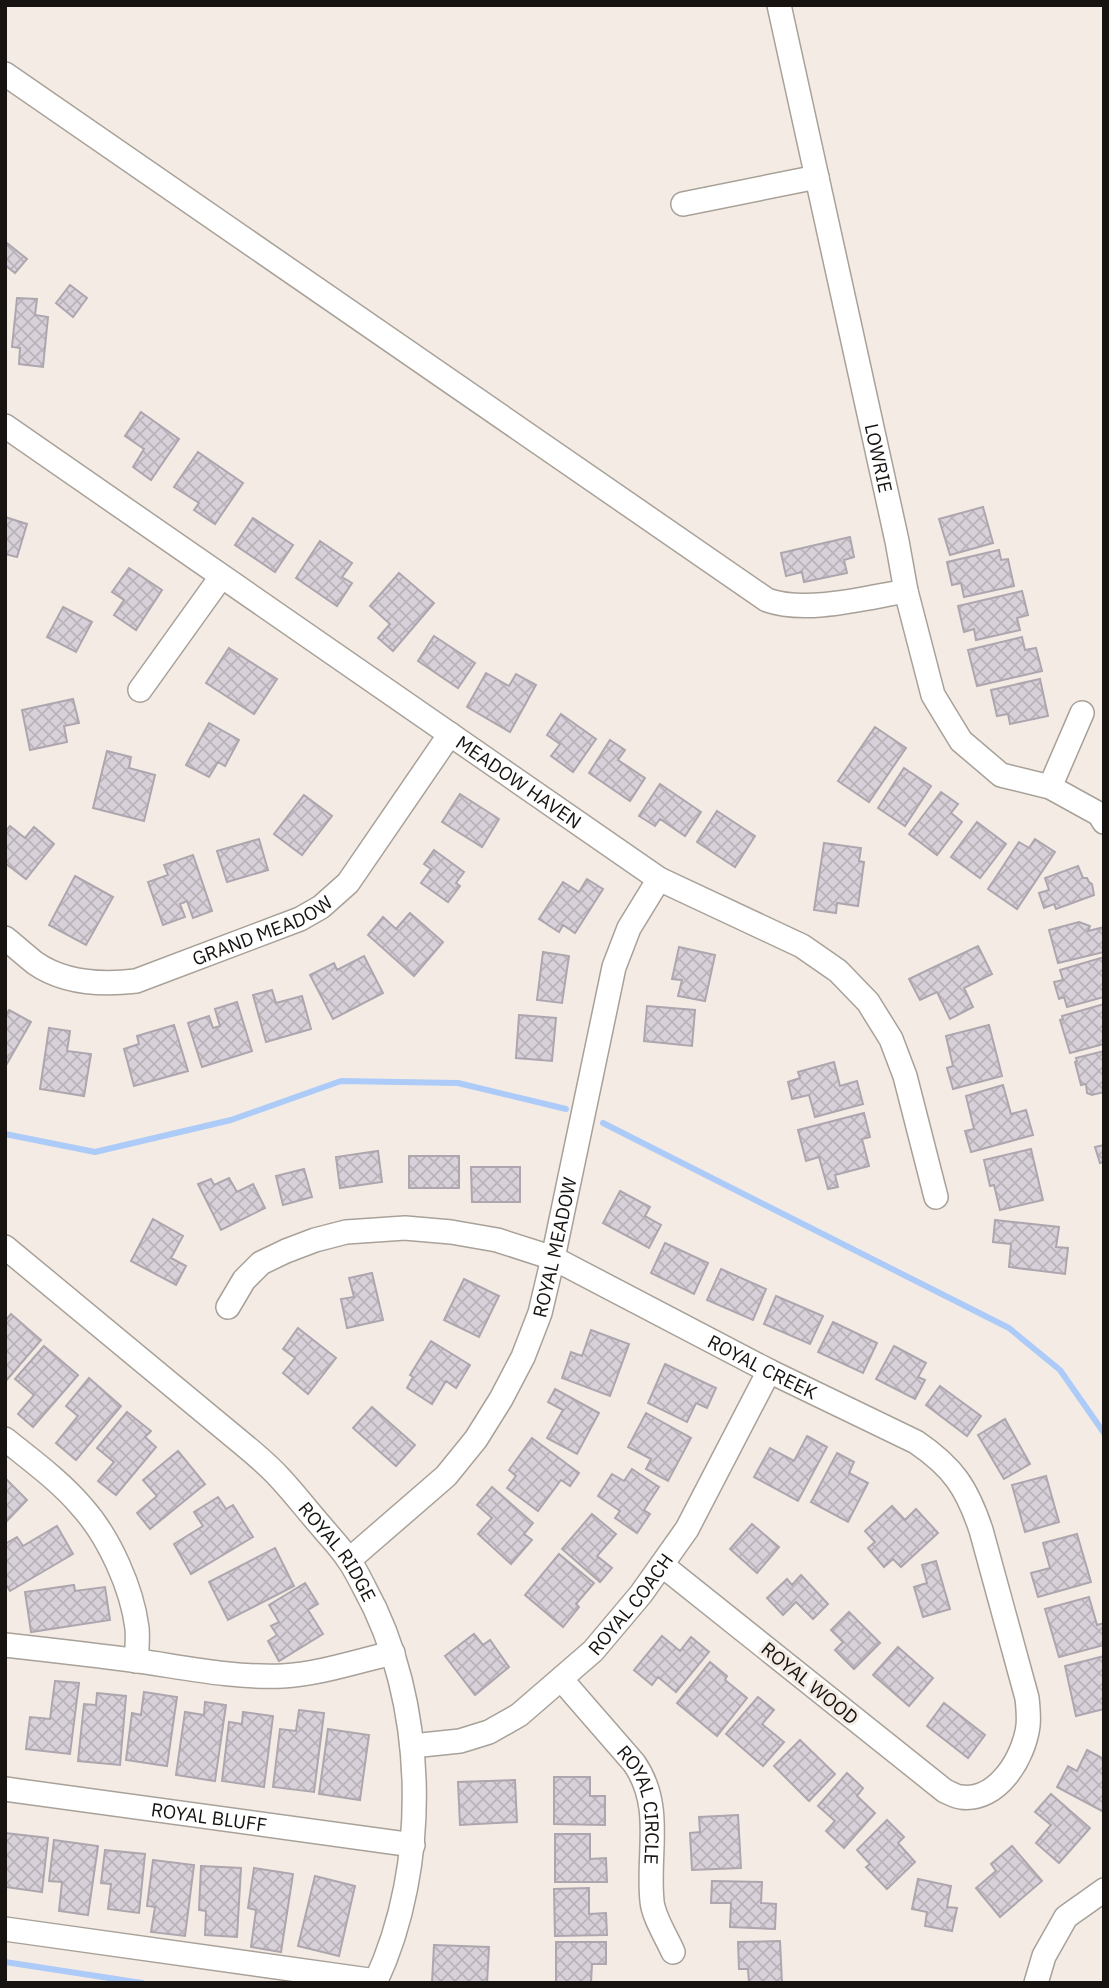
<svg xmlns="http://www.w3.org/2000/svg" width="1109" height="1988" font-family="'IBM Plex Sans',sans-serif">
	<style>
		.lines { fill: none; stroke-linecap: round; stroke-linejoin: round }
		.stream { stroke: #adcbf8; stroke-width: 6 }
		.building { fill: url(#building-cross-hatch); stroke: #ada6af; stroke-width: 2 }
		.minor-casing { stroke: #a8a199; stroke-width: 26 }
		.minor { stroke: #fff; stroke-width: 23 }
		.labels { text-anchor: middle; dominant-baseline: central; stroke-width: 6; stroke-linejoin: round; paint-order: stroke }
		.street-label { font-size: 19px; fill: #161310; stroke: #f4ece4 }
	</style>
	<defs>
		<pattern id="building-cross-hatch" width="8" height="8" patternUnits="userSpaceOnUse" patternTransform="scale(1.75)"><rect width="8" height="8" fill="#d8d1d9"/><path d="M0 0l8 8M0 8l8-8" fill="none" stroke="#b9b3b9"/></pattern>
	</defs>
	<rect width="100%" height="100%" fill="#f4ece4"/>
	<g class="lines">
		<path class="stream" d="M603,1123L1009,1328L1060,1370L1104,1433
			M5,1134L95,1152L231,1120L341,1081L458,1083L566,1109
			M5,1962L142,1983"/>
	</g>
	<path class="building" d="M7,243L27,259L15,273L5,265V245Z
		M70,285L87,298L73,317L56,303Z
		M17,298L37,299L35,315L48,317L43,367L19,364L20,348L12,347Z
		M141,412L179,439L151,480L133,467L144,449L125,436Z
		M198,452L243,483L215,524L194,510L199,503L174,487Z
		M983,507L993,543L950,555L939,519Z
		M5,517L27,524L17,557L5,554Z
		M253,518L293,545L275,572L235,545Z
		M850,537L854,557L844,560L847,573L804,582L802,572L786,576L781,553Z
		M320,541L352,563L342,577L352,583L337,606L296,578Z
		M999,550L1001,560L1008,559L1014,586L964,597L961,583L952,585L947,562Z
		M129,568L162,590L136,630L114,615L124,600L112,592Z
		M399,573L434,603L393,651L378,638L390,624L370,606Z
		M1022,591L1028,615L1017,618L1020,630L976,640L974,629L964,632L958,606Z
		M63,607L92,622L76,652L47,637Z
		M434,636L475,663L458,688L418,661Z
		M1022,637L1025,650L1036,648L1042,671L977,686L968,650Z
		M229,648L277,679L254,714L206,683Z
		M486,673L509,686L516,674L536,685L510,732L467,707Z
		M1040,679L1048,716L1010,724L1008,714L997,716L991,690Z
		M73,699L79,723L64,726L67,742L30,750L22,710Z
		M561,714L596,739L573,772L551,756L560,744L547,735Z
		M209,723L239,740L225,766L218,762L209,777L186,765Z
		M875,727L906,748L869,802L838,781Z
		M610,740L625,750L618,760L645,778L630,801L589,773Z
		M107,751L131,757L129,768L155,775L144,821L93,808Z
		M904,768L931,786L905,826L878,808Z
		M660,784L701,812L685,836L660,819L655,826L639,816Z
		M941,792L958,804L951,813L962,822L937,855L909,834Z
		M460,794L499,819L482,847L442,822Z
		M304,795L332,816L302,855L274,834Z
		M717,811L755,836L735,867L697,842Z
		M977,822L1006,844L980,878L951,857Z
		M10,826L25,838L34,827L54,844L26,879L5,863V832Z
		M259,839L268,870L227,882L217,851Z
		M1035,839L1055,852L1017,909L988,889L1019,842L1029,848Z
		M824,843L861,848L859,861L864,862L858,906L837,903L836,913L814,910Z
		M434,850L464,872L456,883L460,886L448,902L421,883L431,869L424,864Z
		M193,855L212,911L193,918L187,901L180,904L185,917L163,925L148,882L168,875L164,865Z
		M1078,866L1083,878H1087L1089,882L1092,884L1094,895L1056,909L1054,904L1044,908L1039,893L1049,890L1045,878Z
		M75,876L113,897L86,945L49,925Z
		M587,879L603,889L575,933L563,925L559,932L539,919L563,882L579,892Z
		M410,913L443,942L414,976L368,935L383,917L396,929Z
		M1079,922L1090,926L1088,931L1104,927V952L1058,963L1049,930Z
		M978,946L992,974L964,988L973,1007L950,1019L937,992L920,1000L909,979Z
		M679,947L715,955L705,1001L678,996L682,980L672,979Z
		M543,952L569,956L562,1003L537,1000Z
		M364,956L383,993L333,1019L310,975L334,963L337,970Z
		M1104,957V997L1067,1007L1064,997L1059,999L1054,982L1063,980L1060,970Z
		M272,990L276,1003L302,996L311,1029L266,1042L253,995Z
		M237,1002L252,1051L202,1067L188,1023L209,1016L213,1028L220,1026L215,1009Z
		M1104,1004V1044L1070,1053L1060,1020L1063,1019L1062,1016Z
		M647,1006L695,1010L692,1046L644,1041Z
		M9,1010L31,1022L5,1067V1017Z
		M519,1015L556,1018L552,1061L516,1058Z
		M174,1025L188,1071L134,1086L124,1049L139,1044L137,1036Z
		M989,1025L1002,1076L953,1089L947,1068L953,1066L946,1036Z
		M49,1028L70,1031L67,1051L91,1054L84,1096L40,1089Z
		M1104,1051V1092L1092,1095L1087,1093L1086,1084L1081,1085L1075,1062L1077,1061L1076,1058Z
		M834,1062L840,1086L857,1081L863,1104L815,1117L809,1095L792,1099L788,1082L800,1078L798,1072Z
		M1003,1085L1011,1114L1026,1110L1033,1135L971,1152L965,1131L974,1129L966,1096Z
		M864,1113L870,1137L862,1139L869,1166L835,1175L838,1187L828,1189L819,1157L806,1161L798,1130Z
		M1104,1145V1162L1100,1163L1095,1147Z
		M1031,1149L1043,1200L1000,1210L994,1185L990,1186L984,1160Z
		M378,1151L382,1182L340,1188L336,1157Z
		M409,1156H459V1188H409Z
		M471,1167H520V1202H472Z
		M304,1169L312,1197L283,1205L276,1176Z
		M229,1178L237,1192L253,1184L265,1208L221,1230L198,1184L211,1179L214,1185Z
		M620,1191L650,1207L645,1216L661,1225L649,1248L603,1223Z
		M153,1219L183,1236L171,1258L186,1266L176,1285L131,1261Z
		M995,1220L1059,1227L1056,1247L1068,1248L1065,1274L1009,1267L1011,1244L993,1242Z
		M665,1243L708,1263L694,1294L651,1273Z
		M721,1269L766,1289L753,1320L707,1300Z
		M372,1273L383,1320L347,1328L341,1299L354,1297L349,1278Z
		M464,1279L499,1296L479,1337L444,1320Z
		M776,1296L823,1316L810,1344L764,1324Z
		M11,1314L41,1340L5,1382V1321Z
		M833,1322L877,1343L863,1373L818,1352Z
		M298,1328L336,1358L308,1394L283,1373L295,1358L283,1349Z
		M591,1330L629,1344L610,1396L562,1378L571,1352L582,1356Z
		M431,1341L470,1365L456,1388L446,1381L432,1404L407,1388L413,1377L410,1375Z
		M44,1346L78,1375L33,1427L18,1414L34,1395L15,1379Z
		M894,1346L926,1363L918,1377L925,1380L915,1399L876,1379Z
		M665,1364L716,1388L707,1408L696,1403L687,1422L648,1403Z
		M89,1378L121,1406L76,1460L56,1443L78,1416L66,1406Z
		M940,1386L981,1416L967,1436L926,1405Z
		M555,1389L599,1413L577,1454L547,1438L563,1410L548,1402Z
		M372,1407L415,1445L396,1466L353,1428Z
		M127,1412L151,1431L145,1437L156,1447L116,1495L98,1481L114,1462L97,1448Z
		M646,1413L691,1438L668,1481L646,1469L651,1459L628,1447Z
		M1005,1419L1030,1464L1004,1479L978,1435Z
		M807,1436L827,1447L798,1501L754,1477L770,1448L794,1461Z
		M532,1438L579,1473L570,1486L561,1480L538,1511L507,1488L516,1476L509,1470Z
		M178,1451L205,1484L150,1529L137,1513L157,1496L143,1480Z
		M837,1453L854,1462L849,1473L868,1483L848,1522L811,1502Z
		M632,1469L659,1487L644,1510L650,1514L637,1533L615,1518L620,1511L598,1496L612,1474L624,1481Z
		M1046,1476L1059,1522L1025,1532L1012,1485Z
		M5,1478L27,1500L5,1523Z
		M492,1487L533,1523L524,1534L532,1540L511,1564L478,1534L492,1518L477,1505Z
		M218,1497L226,1509L233,1505L253,1537L191,1574L174,1544L203,1526L194,1512Z
		M892,1506L905,1520L916,1509L938,1533L901,1567L893,1559L884,1567L868,1548L875,1542L865,1531Z
		M592,1514L616,1534L597,1556L612,1568L600,1582L562,1549Z
		M752,1524L779,1547L757,1573L730,1549Z
		M57,1526L73,1554L10,1591L5,1583V1544L17,1537L23,1546Z
		M1077,1534L1091,1582L1038,1597L1031,1573L1050,1568L1043,1543Z
		M275,1548L294,1586L228,1620L209,1582Z
		M559,1554L594,1583L576,1604L579,1607L563,1627L525,1595Z
		M936,1561L950,1609L923,1617L914,1587L927,1583L922,1565Z
		M801,1575L828,1604L813,1619L796,1602L783,1615L767,1598L787,1579L792,1585Z
		M305,1583L318,1604L308,1610L323,1634L279,1661L268,1641L277,1635L271,1626L279,1622L269,1605Z
		M74,1585L75,1591L105,1587L110,1620L31,1632L25,1592Z
		M1089,1597L1097,1625L1104,1623V1645L1059,1657L1045,1609Z
		M849,1612L880,1643L854,1669L835,1650L843,1642L831,1630Z
		M474,1634L483,1645L490,1640L509,1667L475,1695L445,1656Z
		M662,1636L680,1651L691,1637L709,1652L676,1692L658,1677L652,1685L634,1670Z
		M898,1647L933,1678L909,1706L873,1675Z
		M1104,1656V1709L1076,1716L1065,1666Z
		M710,1662L727,1676L725,1680L747,1698L717,1736L677,1703Z
		M55,1681L79,1683L70,1754L26,1749L30,1717L50,1719Z
		M144,1692L177,1697L167,1766L126,1760L132,1713L141,1715Z
		M97,1693L126,1696L120,1765L78,1761L84,1704L96,1705Z
		M758,1697L774,1710L762,1724L784,1742L763,1766L726,1734Z
		M205,1702L226,1705L215,1781L176,1775L185,1712L204,1715Z
		M944,1703L985,1735L968,1758L927,1726Z
		M299,1710L324,1713L314,1792L273,1787L280,1729L296,1731Z
		M243,1712L273,1716L264,1787L222,1781L229,1722L242,1724Z
		M328,1729L369,1735L360,1800L319,1794Z
		M800,1740L835,1774L809,1801L774,1766Z
		M1087,1750L1104,1759V1812L1057,1787L1068,1766L1077,1771Z
		M847,1773L863,1788L857,1796L875,1813L844,1848L826,1831L835,1821L818,1806Z
		M554,1777H590V1796H605V1825L554,1824Z
		M515,1780L517,1822L460,1825L458,1782Z
		M1051,1794L1090,1828L1059,1863L1036,1843L1051,1825L1035,1812Z
		M738,1815L741,1868L692,1870L690,1833L700,1832L699,1817Z
		M887,1820L904,1837L898,1843L915,1862L887,1889L866,1867L870,1864L857,1850Z
		M5,1833L48,1838L42,1892L5,1887Z
		M555,1834H590V1859L606,1858L607,1882H555Z
		M54,1840L98,1846L88,1915L59,1911L62,1882L49,1881Z
		M1012,1846L1042,1881L1000,1917L976,1888L996,1871L991,1864Z
		M105,1850L145,1854L139,1913L108,1909L111,1884L101,1883Z
		M153,1860L194,1865L185,1936L151,1932L155,1907L147,1906Z
		M201,1866L241,1868L237,1937L205,1935L206,1911L199,1910Z
		M254,1868L293,1874L281,1952L251,1947L256,1910L248,1908Z
		M315,1876L355,1886L339,1956L298,1946Z
		M918,1879L951,1886L947,1907L957,1908L952,1931L925,1926L927,1912L912,1909Z
		M712,1881L762,1882L761,1903L776,1904L775,1929L730,1927L731,1903H711Z
		M589,1888V1914L606,1913L607,1935L555,1936L554,1889Z
		M780,1941L782,1983H749L748,1969H739L738,1942Z
		M556,1942H606V1964H592L591,1983H556Z
		M434,1945L489,1947L487,1983H432Z"/>
	<g class="lines">
		<g class="minor-casing">
			<g id="minor">
				<path id="s1" d="M779,5L897,541L906,591L933,695L961,741L1001,775L1050,787L1099,814L1104,822"/>
				<path d="M5,74L767,600C806,614 865,598 906,591"/>
				<path d="M683,204L817,177"/>
				<path id="s2" d="M5,426L659,879L802,946L838,971L868,1002L891,1039L905,1076L936,1197"/>
				<path d="M140,690L221,577"/>
				<path d="M1050,787L1082,713"/>
				<path id="s3" d="M5,938C15,946 25,955 35,963C65,984 102,985 136,981L300,919L321,907L348,883L450,734"/>
				<path id="s4" d="M5,1247L244,1445C256,1455 269,1466 279,1477C294,1493 307,1510 321,1526C330,1537 340,1547 348,1559C354,1567 359,1577 364,1587C427,1700 431,1865 375,1983"/>
				<path id="s5" d="M228,1307L244,1280L261,1263L286,1251L315,1240L346,1232L405,1228L451,1232L497,1240L553,1258L769,1371L916,1442C953,1467 967,1488 981,1530L1027,1698C1028,1707 1029,1717 1028,1726C1024,1757 998,1802 961,1797C956,1797 950,1793 945,1791L662,1565"/>
				<path d="M5,1439C31,1460 60,1481 82,1507C109,1537 132,1588 137,1628C138,1639 137,1650 136,1661"/>
				<path id="s6" d="M349,1560L446,1476L476,1439L501,1399L523,1357L540,1313L553,1258L614,967L629,928L659,879"/>
				<path d="M5,1645C50,1650 94,1655 139,1661C187,1668 234,1678 283,1676C320,1674 357,1661 393,1653"/>
				<path id="s7" d="M561,1679L634,1763C664,1806 647,1853 652,1901C653,1916 667,1938 673,1952"/>
				<path id="s8" d="M412,1746L460,1741L489,1732L519,1715L593,1651L641,1594L687,1529L769,1371"/>
				<path id="s9" d="M5,1789L413,1845"/>
				<path d="M5,1929L376,1981"/>
				<path d="M1036,1983L1044,1956L1066,1917L1104,1890"/>
			</g>
		</g>
		<use href="#minor" class="minor"/>
	</g>
	<g class="labels">
		<g class="street-label">
			<text stroke="none"><textPath href="#s1" startOffset="464">LOWRIE</textPath></text>
			<text stroke="none"><textPath href="#s2" startOffset="625">MEADOW HAVEN</textPath></text>
			<text stroke="none"><textPath href="#s3" startOffset="280">GRAND MEADOW</textPath></text>
			<text stroke="none"><textPath href="#s6" startOffset="385">ROYAL MEADOW</textPath></text>
			<text stroke="none"><textPath href="#s5" startOffset="593">ROYAL CREEK</textPath></text>
			<text stroke="none"><textPath href="#s4" startOffset="453">ROYAL RIDGE</textPath></text>
			<text stroke="none"><textPath href="#s8" startOffset="271">ROYAL COACH</textPath></text>
			<text transform="translate(810 1683) rotate(39)">ROYAL WOOD</text>
			<text stroke="none"><textPath href="#s7" startOffset="154">ROYAL CIRCLE</textPath></text>
			<text stroke="none"><textPath href="#s9" startOffset="206">ROYAL BLUFF</textPath></text>
		</g>
	</g>
	<rect width="1109" height="1988" fill="none" stroke="#161310" stroke-width="14"/>
</svg>
